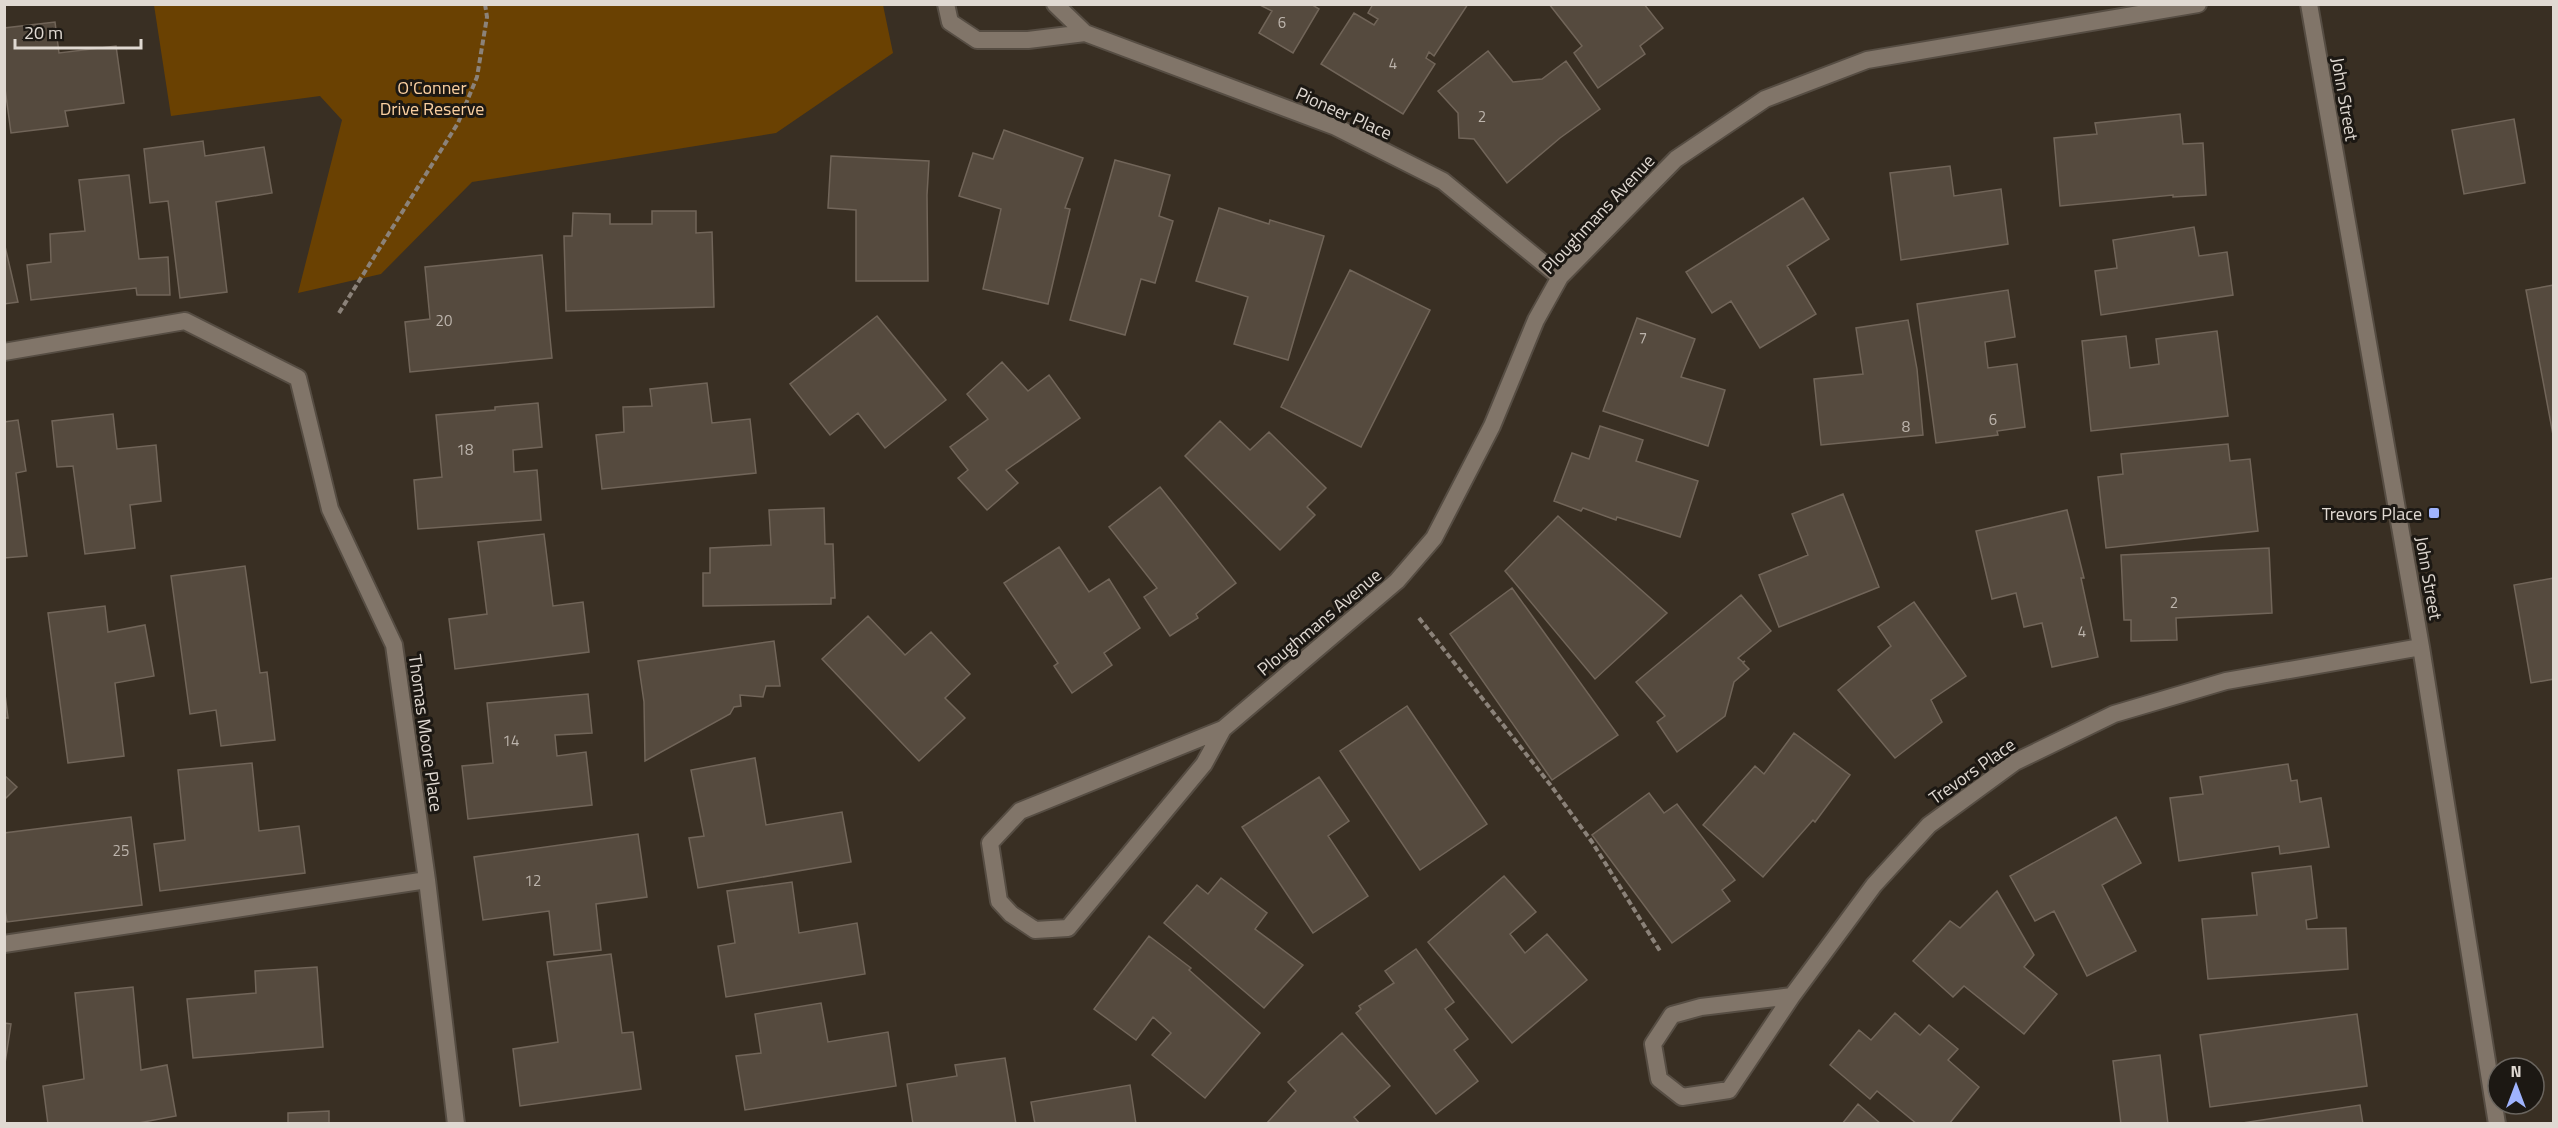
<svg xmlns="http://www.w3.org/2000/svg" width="2558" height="1128" font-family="'Titillium Web',sans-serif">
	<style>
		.green { fill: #6a4102 }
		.building { fill: #554a3e; stroke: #716559; stroke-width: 1.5 }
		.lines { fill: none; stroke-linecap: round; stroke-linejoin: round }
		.minor-casing { stroke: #564d43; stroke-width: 20 }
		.path { stroke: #8b8279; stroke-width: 4; stroke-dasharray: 6 3; stroke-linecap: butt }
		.minor { stroke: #817569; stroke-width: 16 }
		.poi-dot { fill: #9fb3fd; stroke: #1c1813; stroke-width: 2 }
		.labels { text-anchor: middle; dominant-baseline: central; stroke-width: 6; stroke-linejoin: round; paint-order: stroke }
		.number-label { font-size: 15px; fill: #bdb5ad }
		.park-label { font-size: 18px; fill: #fbd0a1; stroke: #1c1813 }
		.street-label { font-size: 18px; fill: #e0d9d2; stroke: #1c1813 }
		.poi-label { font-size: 18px; fill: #e0d9d2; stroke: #1c1813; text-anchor: end }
	</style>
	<rect width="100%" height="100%" fill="#392f23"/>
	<path class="green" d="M154,5H883L893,53L776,133L472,182L381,274L298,293L342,120L320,96L171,116Z"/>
	<path class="building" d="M1258,4H1311L1319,9L1293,53L1259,33L1272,11Z
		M1373,4H1468L1434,56L1429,52L1426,58L1435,64L1403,114L1321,64L1354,13L1374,25L1378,19L1368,13Z
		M1549,4H1644L1663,28L1640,46L1645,54L1598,88L1574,53L1582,46Z
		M55,22L59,53L116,46L124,103L65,111L68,126L11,133L4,81V28Z
		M1488,51L1513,82L1542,79L1566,61L1600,109L1560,138L1507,183L1474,139L1459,138L1458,113L1438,91Z
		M2180,114L2183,144L2203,143L2206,195L2173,197V195L2060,206L2054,138L2097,134L2095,123Z
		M2514,119L2525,183L2464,194L2452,130Z
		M1004,130L1083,158L1065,208L1070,209L1048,304L983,289L1001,209L959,196L973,153L993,159Z
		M203,141L205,156L264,147L272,193L216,202L227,292L180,298L168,201L150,203L144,149Z
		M831,156L929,161L927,195L928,281H856V210L828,208Z
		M1115,160L1170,175L1159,216L1173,221L1155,283L1141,279L1125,335L1070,320Z
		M1950,166L1954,196L2001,189L2008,244L1901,260L1890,173Z
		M129,175L139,259L168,257L170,295H137L136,288L31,300L27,265L51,262L50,234L85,231L79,180Z
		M1803,198L1829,239L1787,266L1816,314L1760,348L1731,301L1712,313L1686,272Z
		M1219,208L1269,224L1270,220L1324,236L1288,360L1234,344L1248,297L1196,281Z
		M652,211H696V233L712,232L714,307L566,311L564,236H572L573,213L610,214V224H652Z
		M2194,227L2199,256L2227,252L2233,295L2101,315L2095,271L2117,268L2113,240Z
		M4,242L18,302L4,304Z
		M542,255L552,358L410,372L405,322L430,319L425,267Z
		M1350,270L1430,310L1361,447L1281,407Z
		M2554,285V440L2526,290Z
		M2008,290L2015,337L1985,342L1988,368L2017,364L2025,427L1997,431L1998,435L1936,443L1917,304Z
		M877,316L946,400L885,448L858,413L830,435L790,384Z
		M1637,318L1695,339L1681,377L1725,390L1708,446L1603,411Z
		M1908,320L1917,369L1923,435L1821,445L1814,379L1863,374L1856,328Z
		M2217,331L2228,416L2091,431L2082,341L2126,336L2130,368L2159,364L2156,339Z
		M1002,362L1028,391L1049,375L1080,418L1006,470L1018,483L987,510L958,478L968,470L950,447L988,419L967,394Z
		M707,383L712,423L750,419L756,473L602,489L596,435L624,432L623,407L652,406L650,389Z
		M538,403L542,447L513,450L514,472L537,470L541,520L418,529L414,480L442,477L436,415L495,410V407Z
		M113,414L117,449L156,445L161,501L130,505L135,548L85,554L73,466L57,467L52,421Z
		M18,420L26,471L16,473L27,556L4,558V422Z
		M1220,421L1250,450L1269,432L1326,488L1307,507L1315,515L1280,550L1185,456Z
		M1600,426L1643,440L1636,461L1698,481L1680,537L1617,517L1616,520L1583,508L1581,511L1554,501L1572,453L1589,459Z
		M2228,444L2230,461L2250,459L2258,531L2106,548L2098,477L2123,474L2121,454Z
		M1160,487L1236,583L1196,614L1198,618L1170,636L1144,597L1157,588L1109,527Z
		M1843,494L1879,587L1779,627L1759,575L1808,555L1792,514Z
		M824,508L825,544H833L835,598H831V604L703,606V573H710V548L771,545L769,510Z
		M2067,510L2084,578H2081L2098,657L2052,667L2042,623L2024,627L2016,593L1992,599L1976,531Z
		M1558,516L1667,613L1595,679L1505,571Z
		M544,534L553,606L583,602L589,652L455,669L449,619L487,614L478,542Z
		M1059,547L1089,592L1109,579L1140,628L1104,653L1112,665L1072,693L1054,666L1058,663L1004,583Z
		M2269,548L2272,613L2176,618L2177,640L2131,641V620H2124L2121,555Z
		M245,566L260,673L267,672L275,740L221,746L216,710L190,714L171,576Z
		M2554,578V679L2531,683L2514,585Z
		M1512,588L1618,735L1552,780L1450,634Z
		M1741,595L1771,631L1738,658L1743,662L1745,661L1743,663L1749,669L1734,682L1725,716L1677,752L1657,722L1665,716L1636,682Z
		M1914,602L1966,676L1931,700L1942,722L1895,758L1838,690L1891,646L1878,627Z
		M105,606L108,632L145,625L154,676L115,683L124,756L68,763L48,613Z
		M868,616L905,655L931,632L970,674L945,698L965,718L919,761L822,659Z
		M774,641L780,686H766L763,697L740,695L741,706L734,707L730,714L645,761L644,702L638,661Z
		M4,686L8,718H4Z
		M588,694L592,733L555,735L557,756L586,752L592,805L468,819L462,766L493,763L487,703Z
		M1407,706L1487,824L1420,870L1340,751Z
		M1794,733L1850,775L1815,822L1813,820L1763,877L1703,825L1755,766L1764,774Z
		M755,758L766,825L842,812L851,862L698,888L689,838L704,836L691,770Z
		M252,763L259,831L299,826L305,873L160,891L154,844L185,840L178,770Z
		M2288,764L2291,781L2297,780L2300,802L2321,798L2329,847L2280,854L2279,846L2179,861L2170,798L2203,794L2200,777Z
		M4,775L17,787L4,800Z
		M1319,777L1349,821L1328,836L1368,896L1313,933L1242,827Z
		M1649,793L1664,813L1677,804L1735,880L1722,890L1730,901L1672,943L1592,835Z
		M131,817L142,905L7,922L4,904V833Z
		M2116,817L2141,863L2102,885L2136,951L2087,976L2054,911L2035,921L2010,876Z
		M638,834L647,897L596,904L601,950L554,955L549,911L483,920L474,857Z
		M2311,866L2317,918L2306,920L2307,929L2346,928L2348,969L2208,979L2202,919L2257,915L2252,873Z
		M1504,876L1536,912L1510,934L1525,953L1547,934L1587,980L1512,1043L1428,942Z
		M1221,878L1267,913L1255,929L1303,965L1264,1008L1164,923L1197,885L1208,894Z
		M792,882L799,933L857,923L865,974L726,997L718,946L735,943L727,891Z
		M1997,891L2034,955L2024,967L2057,994L2024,1034L1964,986L1953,997L1913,961L1950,921L1960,928Z
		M1149,936L1191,968L1189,970L1260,1033L1205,1098L1152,1055L1171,1033L1153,1017L1136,1040L1094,1009Z
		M1416,949L1454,1002L1445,1009L1468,1039L1454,1050L1478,1081L1436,1114L1356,1013L1361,1009L1359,1006L1394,983L1385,971Z
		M611,954L622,1033L633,1032L641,1089L520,1106L513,1049L558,1042L547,962Z
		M317,967L323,1047L193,1058L187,999L256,993L255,971Z
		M133,987L141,1070L167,1065L176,1116L133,1124H48L43,1086L84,1079L75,993Z
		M821,1003L828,1042L888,1032L896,1086L745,1110L736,1056L761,1053L755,1014Z
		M1895,1013L1920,1035L1929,1025L1958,1049L1948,1060L1979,1087L1949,1124H1917L1877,1091L1870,1099L1830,1065L1859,1030L1871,1040Z
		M2357,1014L2367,1086L2210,1107L2200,1035Z
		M4,1023L11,1024L4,1070Z
		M1342,1033L1390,1086L1354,1117L1360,1124H1266L1296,1091L1288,1082Z
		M2160,1055L2168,1124H2121L2113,1061Z
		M1005,1058L1016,1124H913L907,1084L957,1076L955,1065Z
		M1130,1085L1136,1124H1035L1031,1102Z
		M1858,1104L1881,1124H1842Z
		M2360,1105L2363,1124H2236Z
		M329,1111V1124H288V1113Z"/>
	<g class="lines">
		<g class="minor-casing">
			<path id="minor" d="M946,4L950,22L977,40H1028L1085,33
				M1055,4L1085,33L1336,127L1443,181L1560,277
				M2309,4L2421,647L2497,1124
				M4,352L185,321L298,378L330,509L394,645L427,880L456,1124
				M1223,729L1204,764L1068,928L1035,930L1011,914L999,901L990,843L1020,811L1223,729L1397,581L1434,538L1492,426L1536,320L1560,277L1676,159L1765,99L1867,60L2198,4
				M4,944L427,880
				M1792,996L1701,1007L1672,1015L1653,1044L1659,1079L1682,1097L1729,1090L1792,996L1874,885L1929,825L2015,762L2114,714L2226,681L2421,647"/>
		</g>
		<path class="path" d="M339,313L458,123L477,77L487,17L485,4
			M1419,618L1552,787L1592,842L1660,951"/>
		<use href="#minor" class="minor"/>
	</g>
	<rect class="poi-dot" x="2428" y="507" width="12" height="12" rx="3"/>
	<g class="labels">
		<g class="number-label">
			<text x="1282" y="22">6</text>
			<text x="1393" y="63">4</text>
			<text x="1482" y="116">2</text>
			<text x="444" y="320">20</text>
			<text x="1643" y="337">7</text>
			<text x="1993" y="419">6</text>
			<text x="1906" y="426">8</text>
			<text x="465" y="449">18</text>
			<text x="2174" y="602">2</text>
			<text x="2082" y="631">4</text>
			<text x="511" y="740">14</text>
			<text x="121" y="850">25</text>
			<text x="533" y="880">12</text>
		</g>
		<g class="park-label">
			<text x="432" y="87">O'Conner<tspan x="432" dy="21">Drive Reserve</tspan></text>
		</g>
		<g class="street-label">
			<text transform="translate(2345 99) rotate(80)">John Street</text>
			<text transform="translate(1344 113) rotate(24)">Pioneer Place</text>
			<text transform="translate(1598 214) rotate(-47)">Ploughmans Avenue</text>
			<text transform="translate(2429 578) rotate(80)">John Street</text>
			<text transform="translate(1319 622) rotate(-40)">Ploughmans Avenue</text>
			<text transform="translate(426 733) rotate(82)">Thomas Moore Place</text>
			<text transform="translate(1972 771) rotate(-35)">Trevors Place</text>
		</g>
		<g class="poi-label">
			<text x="2422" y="513">Trevors Place</text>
		</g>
	</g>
	<rect width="2558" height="1128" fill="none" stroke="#e0d9d2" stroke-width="12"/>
	<g transform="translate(2516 1086)"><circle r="28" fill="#1c1813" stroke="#6a655f" stroke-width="1.5"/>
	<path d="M0-4.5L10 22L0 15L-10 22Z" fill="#9fb3fd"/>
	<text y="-9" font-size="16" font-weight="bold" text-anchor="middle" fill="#e0d9d2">N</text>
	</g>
	<path d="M15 39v9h126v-9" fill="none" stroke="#e0d9d2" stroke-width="3"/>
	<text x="24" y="39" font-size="18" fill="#e0d9d2" stroke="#1c1813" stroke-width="4.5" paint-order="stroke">20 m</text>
</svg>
